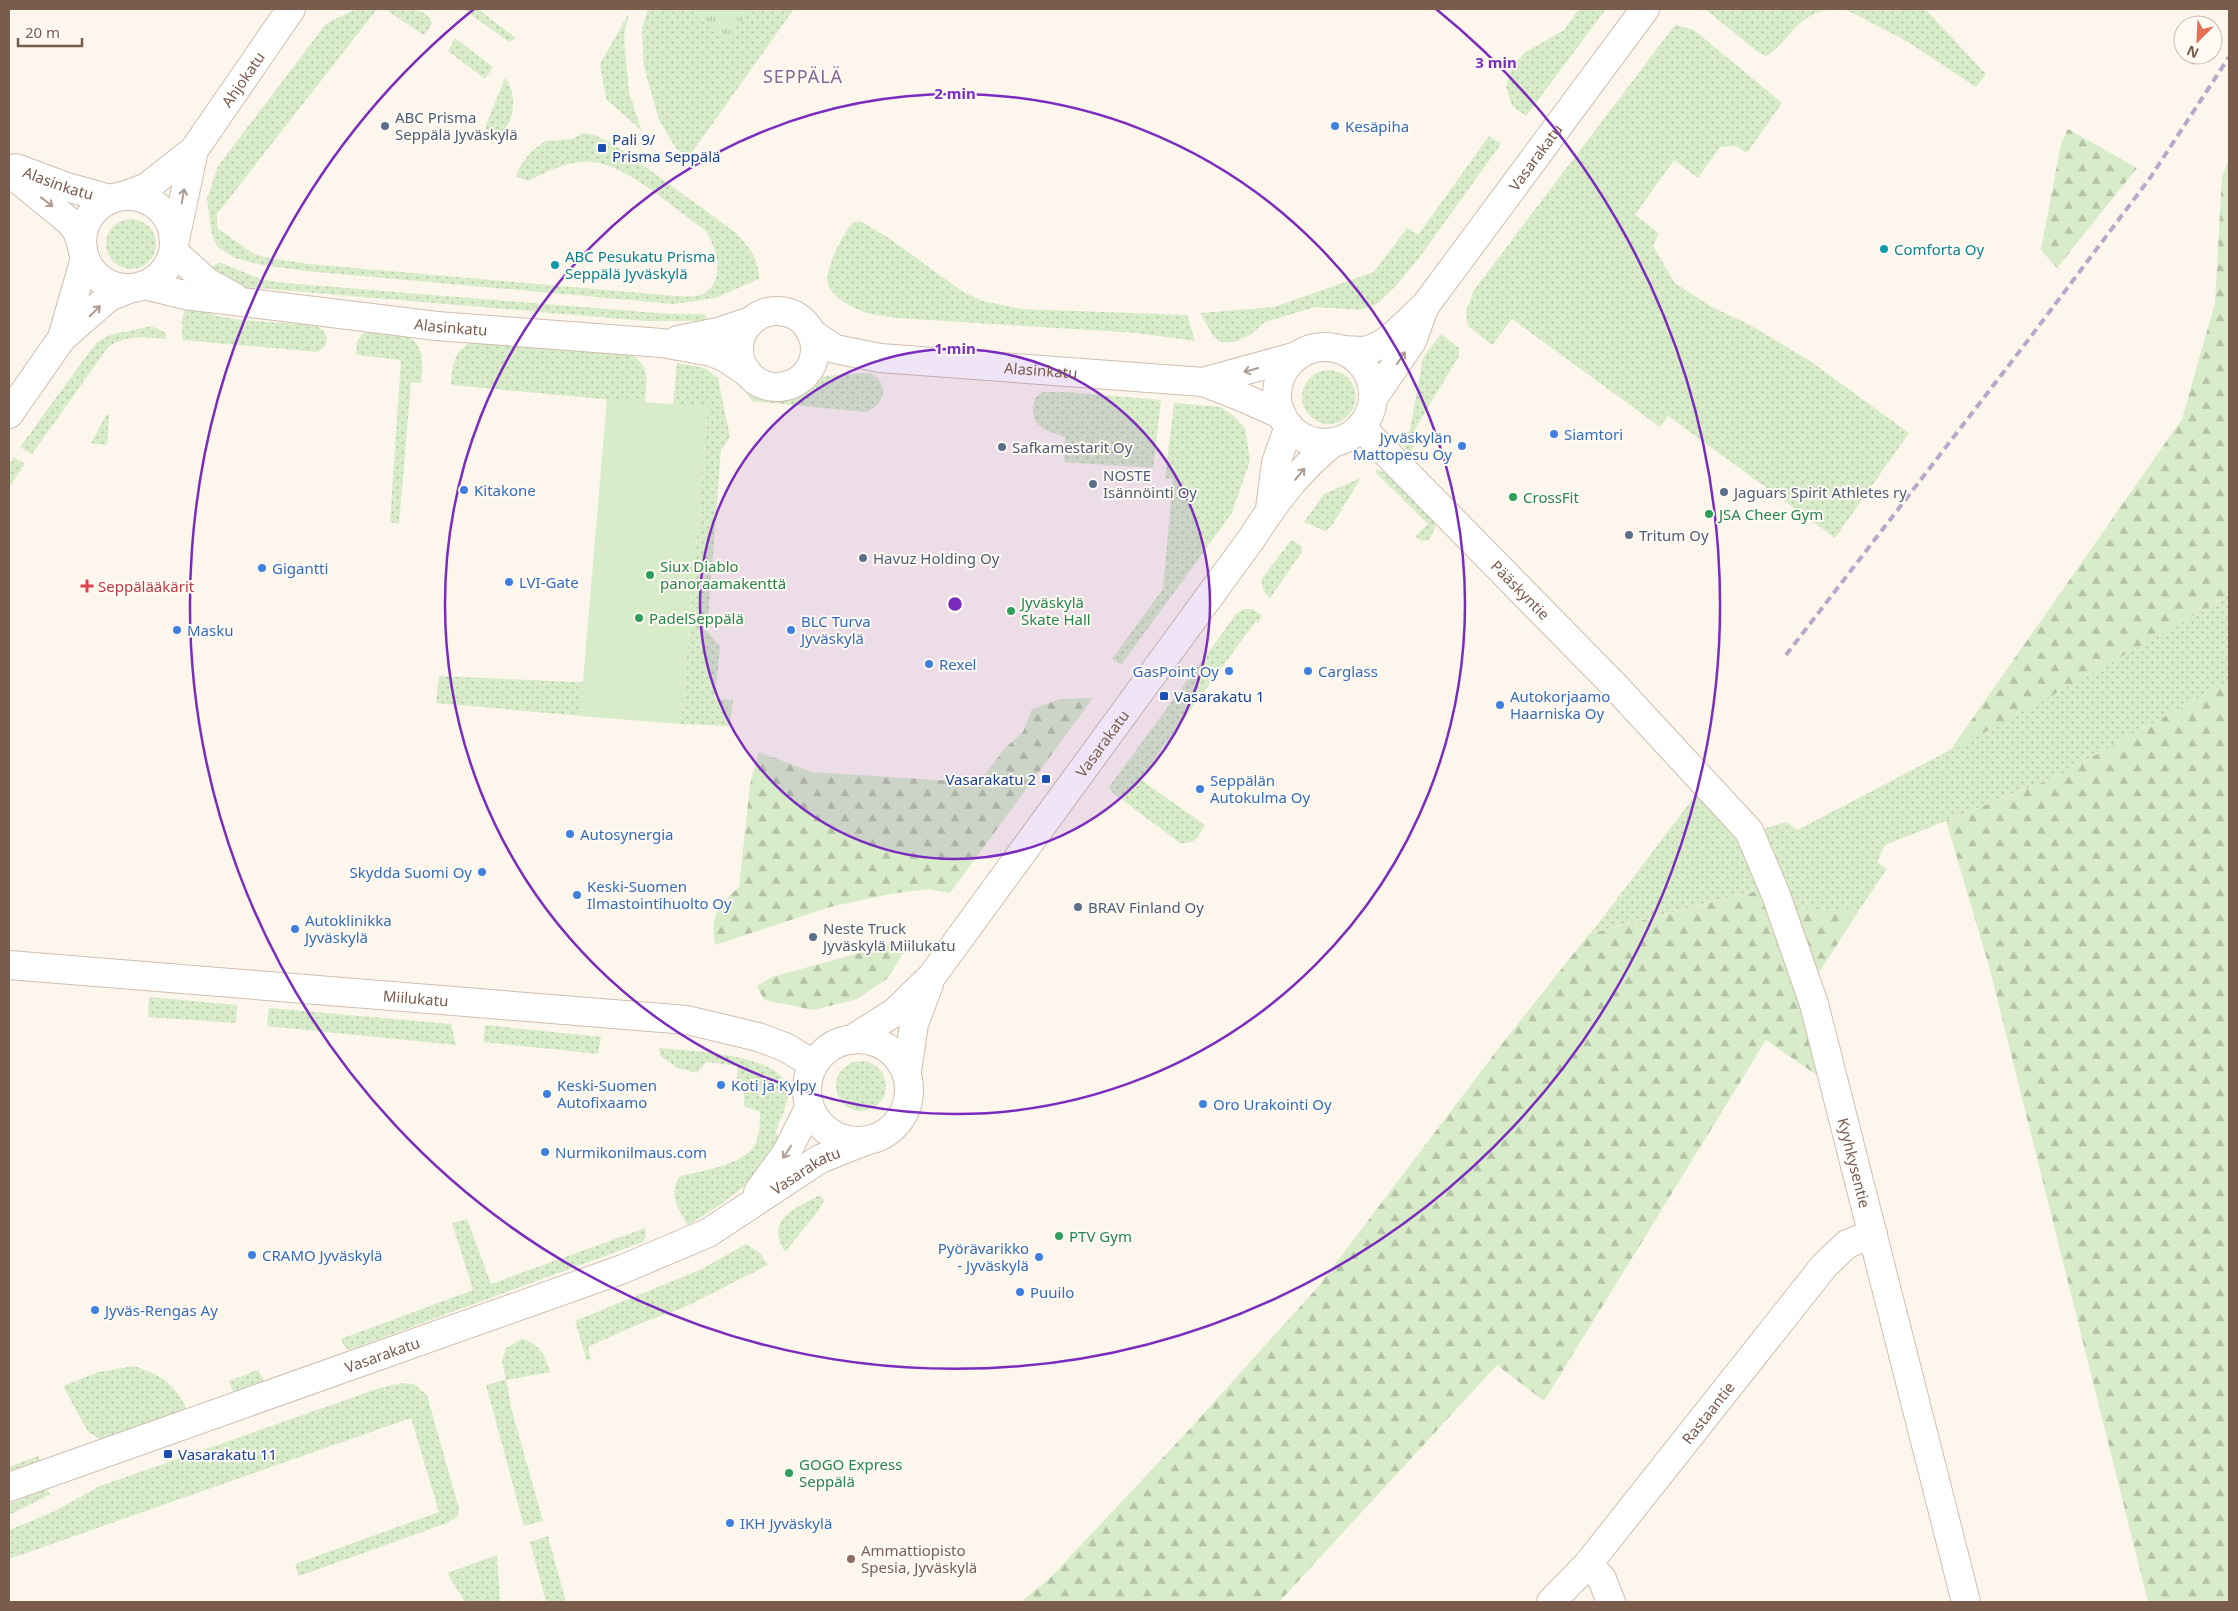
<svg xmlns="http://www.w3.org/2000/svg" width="2238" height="1611" font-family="'Noto Sans',sans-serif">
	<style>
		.grass { fill: url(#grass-dots) }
		.forest { fill: url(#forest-firs) }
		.park { fill: url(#park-tufts) }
		.garden { fill: #d8ecc9 }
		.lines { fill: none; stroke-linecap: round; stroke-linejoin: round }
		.minor-casing { stroke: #d1beb0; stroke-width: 30 }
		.minor { stroke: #fff; stroke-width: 28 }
		.rail { stroke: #b9a8c9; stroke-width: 4; stroke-dasharray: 8 5; stroke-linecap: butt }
		.oneway { stroke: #af9d94 }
		.ring { fill: none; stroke: #7b2cbf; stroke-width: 2.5 }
		.service-dot { fill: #5c6f8a; stroke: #fffaf3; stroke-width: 2 }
		.shop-dot { fill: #3f7fe0; stroke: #fffaf3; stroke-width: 2 }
		.transit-dot { fill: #1a4fb4; stroke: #fffaf3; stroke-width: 2 }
		.culture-dot { fill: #0f9aa8; stroke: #fffaf3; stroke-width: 2 }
		.leisure-dot { fill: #2e9e5b; stroke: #fffaf3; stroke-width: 2 }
		.health-dot { fill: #e0444e; stroke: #fffaf3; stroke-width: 2 }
		.education-dot { fill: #8d6e63; stroke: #fffaf3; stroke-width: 2 }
		.labels { text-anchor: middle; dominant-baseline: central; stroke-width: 4; stroke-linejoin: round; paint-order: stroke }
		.street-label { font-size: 15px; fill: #7a5c4d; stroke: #fffaf3 }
		.service-label { font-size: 15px; fill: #4e5e75; stroke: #fffaf3; text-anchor: start }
		.shop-label { font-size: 15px; fill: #366cbe; stroke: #fffaf3; text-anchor: start }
		.transit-label { font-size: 15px; fill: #164399; stroke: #fffaf3; text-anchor: start }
		.culture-label { font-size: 15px; fill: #0d838f; stroke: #fffaf3; text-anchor: start }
		.leisure-label { font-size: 15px; fill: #27864d; stroke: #fffaf3; text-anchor: start }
		.health-label { font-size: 15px; fill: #be3a42; stroke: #fffaf3; text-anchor: start }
		.education-label { font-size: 15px; fill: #785e54; stroke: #fffaf3; text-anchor: start }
		.quarter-label { font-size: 18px; letter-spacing: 1px; fill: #846695; stroke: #fffaf3 }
		.centre { fill: #7b2cbf; stroke: #fffaf3; stroke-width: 2.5 }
		.ring-label { font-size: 15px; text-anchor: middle; font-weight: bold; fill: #7b2cbf; stroke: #fffaf3; stroke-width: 4; stroke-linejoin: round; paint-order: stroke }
	</style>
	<defs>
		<pattern id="grass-dots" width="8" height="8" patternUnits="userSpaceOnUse" patternTransform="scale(1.25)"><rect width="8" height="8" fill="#d8ecc9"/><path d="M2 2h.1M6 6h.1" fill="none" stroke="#b4c2a5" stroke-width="1.8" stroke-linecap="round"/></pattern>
		<pattern id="forest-firs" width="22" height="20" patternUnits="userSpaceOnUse" patternTransform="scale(1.25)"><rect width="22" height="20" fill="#d8ecc9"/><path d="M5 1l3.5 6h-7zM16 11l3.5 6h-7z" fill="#b4c2a5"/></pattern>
		<pattern id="park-tufts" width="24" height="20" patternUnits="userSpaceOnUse" patternTransform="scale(1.25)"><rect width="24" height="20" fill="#d8ecc9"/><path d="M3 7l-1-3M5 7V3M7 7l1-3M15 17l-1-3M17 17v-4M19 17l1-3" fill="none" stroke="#b4c2a5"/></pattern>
	</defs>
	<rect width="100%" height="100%" fill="#fdf6ec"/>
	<path class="grass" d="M355,9H377L217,214V228L252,253L264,257L308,264L676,296C685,296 698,298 706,292C726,278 716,247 706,231C676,210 630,167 594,162C571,159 548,171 528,181L517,177V172L521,165L531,152L545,141L572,139L584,133L594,135L610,142L632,157L736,233C750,248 759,259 759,279L715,298L674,304L306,271L262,265L235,258L219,248L214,241L211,229L207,199L218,166L326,24Z
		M385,9C400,9 427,5 432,24L425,34H422Z
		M463,9H478L516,38L509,42Z
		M648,9H794L688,158L675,147L659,120L644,67L642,28Z
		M1579,9H1606L1526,116L1512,106L1506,86L1512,66L1524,53L1564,30Z
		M1705,9H1829C1796,16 1791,39 1767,56L1758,52Z
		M1845,9H1925L1986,74L1976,87L1908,42Z
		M629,13L624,36L629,93L642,131L606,99L600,64Z
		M1675,25L1694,30L1782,103L1747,153L1736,146L1720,147L1698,178L1674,160L1635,215L1659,233L1653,246L1675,283L1710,306L1750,325L1810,361L1909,433L1835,538L1668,416L1660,427L1512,319L1492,345L1468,326L1466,312L1474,290Z
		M455,38L493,67L485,79L448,51Z
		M505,78C519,92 515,137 490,136L486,132V125Z
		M1489,136L1501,144L1419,258L1394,288L1377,304L1360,310L1315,307L1265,322L1250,335L1234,342H1220L1212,334L1200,313L1274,307L1374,272L1407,228L1418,235Z
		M106 244a25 25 0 1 1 50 0a25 25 0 1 1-50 0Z
		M860,221L886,236L963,292L983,301L1020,309L1187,315L1195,341L1137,333L896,318C885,316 872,315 861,311C850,306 832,297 828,284C824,269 843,235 852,223Z
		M219,262L263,280L285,283L669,314H705L708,321H646L244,287L222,279L208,270Z
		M188,306L218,316L241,320L314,325L323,330L327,337L326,345L318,352L182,340C183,329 180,314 188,306Z
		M151,326L166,333V339C143,337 128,334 108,347L32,454L20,447L96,343L110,335Z
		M373,331C415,334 426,338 421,383L411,382L399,524L390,522L401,360L356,355L357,341L362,334Z
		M1441,334L1459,348V356L1418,424C1412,434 1415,443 1411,454L1399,442L1410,430L1423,358Z
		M474,341L633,355C652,370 646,381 645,403L451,385C453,363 453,351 474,341Z
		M677,363L705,368L718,378L730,437L721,450L707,631L720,646L715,699L733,700L730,726L681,724L708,407L673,405Z
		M1302 397a27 27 0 1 1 54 0a27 27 0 1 1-54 0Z
		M870,373C890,383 886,405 865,412L752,401L739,383L740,374C775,412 789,384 827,376C841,374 856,373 870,373Z
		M1043,392H1066L1161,400L1153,468L1064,462L1065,437C1043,430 1027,425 1035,398Z
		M1174,403L1220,407L1234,416L1245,428L1250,461L1232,513L1121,665L1112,659L1163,589L1173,479L1165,478Z
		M106,415H109L107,445L91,443Z
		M14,457L25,464L9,487V464Z
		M1377,469L1385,473L1438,522L1429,540L1421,541L1415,536L1428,524L1375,472Z
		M1361,478L1331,527L1325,531L1304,522L1324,494Z
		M1291,540L1302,546V552L1270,598L1264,592L1261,580Z
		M2229,595V681L2056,777L1885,845L1877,862L1887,869L1857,913L1787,907L1759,890L1591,933L1698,792L1734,837L1787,822L1797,830C1943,755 2087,677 2229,595Z
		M1245,609H1253L1262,616L1258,623L1256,621L1140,779L1205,825C1198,837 1195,845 1180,843L1113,793L1109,787L1237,613Z
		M439,676L596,683L593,717L436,703Z
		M149,997L237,1005L236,1023L148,1017Z
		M269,1008L451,1024L456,1045L267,1026Z
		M485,1025L601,1037L598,1054L483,1042Z
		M659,1048C688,1051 771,1053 785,1082C794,1100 779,1117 776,1133L782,1143L755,1178L720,1205L688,1225C678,1211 668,1192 680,1176C699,1172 734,1166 749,1152C760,1143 760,1125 760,1112L744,1106V1084L737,1081L738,1066L707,1062L697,1073L678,1068L660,1056Z
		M836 1086a25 25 0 1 1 50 0a25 25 0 1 1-50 0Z
		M820,1195L824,1200L819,1210L785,1252C764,1219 796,1208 820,1195Z
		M467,1219L491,1284L645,1228L646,1235L643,1242L349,1350L344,1346L341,1339L473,1290L452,1223Z
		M746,1244L760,1253L768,1265L683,1308L641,1323L588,1347L591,1359L587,1361L575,1321L702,1269Z
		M522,1339C540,1344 545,1355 550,1372L506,1380L512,1411L543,1521L524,1526L486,1385L506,1379L502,1361L506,1348Z
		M135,1366C164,1378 171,1380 187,1409L102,1440L88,1432L63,1386L98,1372Z
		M258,1370L264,1381L233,1392L229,1381Z
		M402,1383L414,1384L427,1395L459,1509L458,1516L447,1523L299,1576L295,1564L439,1512L411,1418L9,1559V1530L53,1512L100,1486L380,1388Z
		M38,1456L41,1462L9,1474V1467Z
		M46,1489L51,1494L9,1515V1504Z
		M548,1536L566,1602H546L530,1542Z
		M497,1555L500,1602H465L447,1573Z"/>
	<path class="forest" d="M2068,129L2137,168L2057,268L2041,250L2061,144Z
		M2229,159V595L2084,678L1949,752L2182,419L2215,303L2222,177Z
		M2229,681V1602H2148L1989,966L1946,821L2056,777Z
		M1093,698L950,893L928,889L890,894L830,907L715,945C711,913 716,908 739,887L750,784L759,752L812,772L968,782L986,773L1005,748L1023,732L1032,709L1060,699Z
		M1760,890L1787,906L1858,912L1800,1002L1821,1078L1766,1040L1544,1401L1497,1365L1279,1602H1021L1051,1577L1187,1432L1317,1288L1498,1049L1589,934Z
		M913,938L888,978L857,999L814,1010L764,1000L757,986L772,977Z"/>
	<path class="park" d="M703,9H750L728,40L697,17Z"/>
	<path class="garden" d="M607,399L708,407L681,724L580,716Z"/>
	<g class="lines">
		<g class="minor-casing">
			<g id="minor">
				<path id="s1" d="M16,168L67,187L110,199"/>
				<path d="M9,172L70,222L77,231L83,249"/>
				<circle cx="128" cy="242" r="46"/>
				<path d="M124,196L147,187L194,150"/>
				<path id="s2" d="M175,240L194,150L291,9"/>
				<path d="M174,252L207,282L234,297"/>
				<path id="s3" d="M144,285L185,295L437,326L662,343L712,352L724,357L747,372"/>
				<circle cx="777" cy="349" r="38"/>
				<path id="s4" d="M811,333L835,349L880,358L1203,382L1244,398L1282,415"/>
				<path d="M62,338L85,258"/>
				<path d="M678,340L718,332L751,321"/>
				<circle cx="1325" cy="395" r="48"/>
				<path id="s5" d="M1342,350C1349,350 1356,351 1362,351C1386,349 1407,321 1425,306L1645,9"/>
				<path d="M1203,382L1297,356"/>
				<path d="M1373,398L1412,341L1423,311"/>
				<path d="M9,414L62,338L109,297L131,288"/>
				<path id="s6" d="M1361,427L1613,684L1749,831L1776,895L1814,1004L1966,1602"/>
				<path d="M1270,509L1276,463L1289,426"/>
				<path id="s7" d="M9,965L687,1020L758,1037L785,1047L813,1064"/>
				<circle cx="858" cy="1090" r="51"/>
				<path id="s8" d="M851,1040L895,1012L932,976L1252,538C1275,502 1300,468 1334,442"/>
				<path d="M907,1071L914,1024L929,984"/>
				<path d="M758,1192L787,1152L809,1108"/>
				<path id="s9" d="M9,1487L623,1269L708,1233L820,1159L865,1141"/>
				<path d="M1588,1564L1602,1579L1611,1602"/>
				<path id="s10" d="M1551,1602L1588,1564L1824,1266L1847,1244L1873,1234"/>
			</g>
		</g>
		<use href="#minor" class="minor"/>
		<path class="rail" d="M1786,655L2029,339L2150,178L2229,57"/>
	</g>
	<defs><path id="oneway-shaft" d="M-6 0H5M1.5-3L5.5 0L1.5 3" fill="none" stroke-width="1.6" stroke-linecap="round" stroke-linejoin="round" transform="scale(1.25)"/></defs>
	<g class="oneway">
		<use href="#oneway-shaft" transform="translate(183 196) rotate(-80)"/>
		<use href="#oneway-shaft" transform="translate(47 202) rotate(38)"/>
		<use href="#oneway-shaft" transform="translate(95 311) rotate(-44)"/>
		<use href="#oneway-shaft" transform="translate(1401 358) rotate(-56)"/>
		<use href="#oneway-shaft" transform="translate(1251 370) rotate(164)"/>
		<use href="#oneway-shaft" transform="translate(1300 474) rotate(-50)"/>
		<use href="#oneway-shaft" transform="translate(787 1152) rotate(123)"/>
	</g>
	<circle cx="955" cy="604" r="255" fill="#7b2cbf" fill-opacity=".12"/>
	<g class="ring">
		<circle cx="955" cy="604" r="255"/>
		<circle cx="955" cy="604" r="510"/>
		<path d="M1436 9A765 765 0 1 1 474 9"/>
	</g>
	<g class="service-dot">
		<circle cx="385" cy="126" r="5"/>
		<circle cx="1002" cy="447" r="5"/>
		<circle cx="1093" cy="484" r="5"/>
		<circle cx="1724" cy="492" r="5"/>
		<circle cx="1629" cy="535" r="5"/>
		<circle cx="863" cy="558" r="5"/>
		<circle cx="1078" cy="907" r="5"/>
		<circle cx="813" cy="937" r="5"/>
	</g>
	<g class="shop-dot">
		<circle cx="1335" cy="126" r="5"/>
		<circle cx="1554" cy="434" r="5"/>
		<circle cx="1462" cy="446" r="5"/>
		<circle cx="464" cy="490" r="5"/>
		<circle cx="262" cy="568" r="5"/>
		<circle cx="509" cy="582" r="5"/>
		<circle cx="177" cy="630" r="5"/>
		<circle cx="791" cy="630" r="5"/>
		<circle cx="929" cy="664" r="5"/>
		<circle cx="1229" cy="671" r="5"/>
		<circle cx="1308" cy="671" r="5"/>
		<circle cx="1500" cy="705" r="5"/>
		<circle cx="1200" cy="789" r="5"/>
		<circle cx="570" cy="834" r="5"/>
		<circle cx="482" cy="872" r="5"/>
		<circle cx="577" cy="895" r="5"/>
		<circle cx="295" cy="929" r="5"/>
		<circle cx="721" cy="1085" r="5"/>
		<circle cx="547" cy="1094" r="5"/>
		<circle cx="1203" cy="1104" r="5"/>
		<circle cx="545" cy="1152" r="5"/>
		<circle cx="252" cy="1255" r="5"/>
		<circle cx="1039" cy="1257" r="5"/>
		<circle cx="1020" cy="1292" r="5"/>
		<circle cx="95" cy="1310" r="5"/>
		<circle cx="730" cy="1523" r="5"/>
	</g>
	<g class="transit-dot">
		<rect x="597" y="143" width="10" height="10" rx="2.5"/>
		<rect x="1159" y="691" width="10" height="10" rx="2.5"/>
		<rect x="1041" y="774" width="10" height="10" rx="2.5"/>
		<rect x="163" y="1449" width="10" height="10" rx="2.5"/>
	</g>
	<g class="culture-dot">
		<circle cx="1884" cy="249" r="5"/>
		<circle cx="555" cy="265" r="5"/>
	</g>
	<g class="leisure-dot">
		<circle cx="1513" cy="497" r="5"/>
		<circle cx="1709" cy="514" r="5"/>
		<circle cx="650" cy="575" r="5"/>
		<circle cx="1011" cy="611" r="5"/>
		<circle cx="639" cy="618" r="5"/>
		<circle cx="1059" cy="1236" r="5"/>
		<circle cx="789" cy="1473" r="5"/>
	</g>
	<path class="health-dot" d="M84.5 578.5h5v5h5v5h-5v5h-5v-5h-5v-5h5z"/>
	<circle class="education-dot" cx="851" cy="1559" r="5"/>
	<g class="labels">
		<g class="street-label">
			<text stroke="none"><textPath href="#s2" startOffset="178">Ahjokatu</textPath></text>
			<text stroke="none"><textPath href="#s5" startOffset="284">Vasarakatu</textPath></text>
			<text stroke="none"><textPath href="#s1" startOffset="45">Alasinkatu</textPath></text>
			<text stroke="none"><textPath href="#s3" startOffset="310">Alasinkatu</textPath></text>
			<text stroke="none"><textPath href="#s4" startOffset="236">Alasinkatu</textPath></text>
			<text stroke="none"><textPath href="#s6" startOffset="228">Pääskyntie</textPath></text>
			<text stroke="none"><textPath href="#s8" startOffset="392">Vasarakatu</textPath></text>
			<text stroke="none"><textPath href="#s7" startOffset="408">Miilukatu</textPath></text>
			<text stroke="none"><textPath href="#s6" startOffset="909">Kyyhkysentie</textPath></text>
			<text stroke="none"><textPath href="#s9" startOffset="860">Vasarakatu</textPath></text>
			<text stroke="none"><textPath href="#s9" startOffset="396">Vasarakatu</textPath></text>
			<text stroke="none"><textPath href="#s10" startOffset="246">Rastaantie</textPath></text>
		</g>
		<g class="service-label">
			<text x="395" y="117">ABC Prisma<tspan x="395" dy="17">Seppälä Jyväskylä</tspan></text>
			<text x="1012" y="447">Safkamestarit Oy</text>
			<text x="1103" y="475">NOSTE<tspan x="1103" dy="17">Isännöinti Oy</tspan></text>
			<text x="1734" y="492">Jaguars Spirit Athletes ry</text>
			<text x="1639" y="535">Tritum Oy</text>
			<text x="873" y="558">Havuz Holding Oy</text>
			<text x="1088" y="907">BRAV Finland Oy</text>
			<text x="823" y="928">Neste Truck<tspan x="823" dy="17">Jyväskylä Miilukatu</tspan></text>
		</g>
		<g class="shop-label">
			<text x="1345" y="126">Kesäpiha</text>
			<text x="1564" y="434">Siamtori</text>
			<text x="1452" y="437" text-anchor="end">Jyväskylän<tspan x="1452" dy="17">Mattopesu Oy</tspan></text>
			<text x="474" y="490">Kitakone</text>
			<text x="272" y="568">Gigantti</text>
			<text x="519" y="582">LVI-Gate</text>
			<text x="801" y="621">BLC Turva<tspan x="801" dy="17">Jyväskylä</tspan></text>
			<text x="187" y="630">Masku</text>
			<text x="939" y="664">Rexel</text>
			<text x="1219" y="671" text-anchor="end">GasPoint Oy</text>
			<text x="1318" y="671">Carglass</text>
			<text x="1510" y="696">Autokorjaamo<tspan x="1510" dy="17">Haarniska Oy</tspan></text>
			<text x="1210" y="780">Seppälän<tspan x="1210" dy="17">Autokulma Oy</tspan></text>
			<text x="580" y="834">Autosynergia</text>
			<text x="472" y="872" text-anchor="end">Skydda Suomi Oy</text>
			<text x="587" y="886">Keski-Suomen<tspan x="587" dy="17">Ilmastointihuolto Oy</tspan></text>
			<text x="305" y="920">Autoklinikka<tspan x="305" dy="17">Jyväskylä</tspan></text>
			<text x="557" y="1085">Keski-Suomen<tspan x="557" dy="17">Autofixaamo</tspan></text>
			<text x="731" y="1085">Koti ja Kylpy</text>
			<text x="1213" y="1104">Oro Urakointi Oy</text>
			<text x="555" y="1152">Nurmikonilmaus.com</text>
			<text x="1029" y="1248" text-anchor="end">Pyörävarikko<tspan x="1029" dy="17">- Jyväskylä</tspan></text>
			<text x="262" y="1255">CRAMO Jyväskylä</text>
			<text x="1030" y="1292">Puuilo</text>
			<text x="105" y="1310">Jyväs-Rengas Ay</text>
			<text x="740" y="1523">IKH Jyväskylä</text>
		</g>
		<g class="transit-label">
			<text x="612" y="139">Pali 9/<tspan x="612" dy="17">Prisma Seppälä</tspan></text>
			<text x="1174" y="696">Vasarakatu 1</text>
			<text x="1036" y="779" text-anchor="end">Vasarakatu 2</text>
			<text x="178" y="1454">Vasarakatu 11</text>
		</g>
		<g class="culture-label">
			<text x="1894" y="249">Comforta Oy</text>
			<text x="565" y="256">ABC Pesukatu Prisma<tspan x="565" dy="17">Seppälä Jyväskylä</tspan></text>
		</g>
		<g class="leisure-label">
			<text x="1523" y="497">CrossFit</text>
			<text x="1719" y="514">JSA Cheer Gym</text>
			<text x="660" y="566">Siux Diablo<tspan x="660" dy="17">panoraamakenttä</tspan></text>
			<text x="1021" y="602">Jyväskylä<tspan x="1021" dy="17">Skate Hall</tspan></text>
			<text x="649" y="618">PadelSeppälä</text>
			<text x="1069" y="1236">PTV Gym</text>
			<text x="799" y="1464">GOGO Express<tspan x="799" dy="17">Seppälä</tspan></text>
		</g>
		<g class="health-label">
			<text x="98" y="586">Seppälääkärit</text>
		</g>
		<g class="education-label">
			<text x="861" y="1550">Ammattiopisto<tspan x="861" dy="17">Spesia, Jyväskylä</tspan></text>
		</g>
		<g class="quarter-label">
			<text x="803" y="76">SEPPÄLÄ</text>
		</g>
	</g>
	<circle cx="955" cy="604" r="8" class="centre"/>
	<g class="ring-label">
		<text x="1496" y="68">3 min</text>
		<text x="955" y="99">2 min</text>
		<text x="955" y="354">1 min</text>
	</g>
	<rect width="2238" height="1611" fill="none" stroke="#7a5c4d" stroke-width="20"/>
	<g transform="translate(2198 40) rotate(204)"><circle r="24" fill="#fffaf3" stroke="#cabbb1"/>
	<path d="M0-4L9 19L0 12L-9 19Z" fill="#e76f51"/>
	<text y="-8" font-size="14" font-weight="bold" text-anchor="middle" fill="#7a5c4d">N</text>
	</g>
	<path d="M18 38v8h64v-8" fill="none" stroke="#7a5c4d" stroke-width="2.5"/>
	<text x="25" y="38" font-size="15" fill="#7a5c4d" stroke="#fffaf3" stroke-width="4" paint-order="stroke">20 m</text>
</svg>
